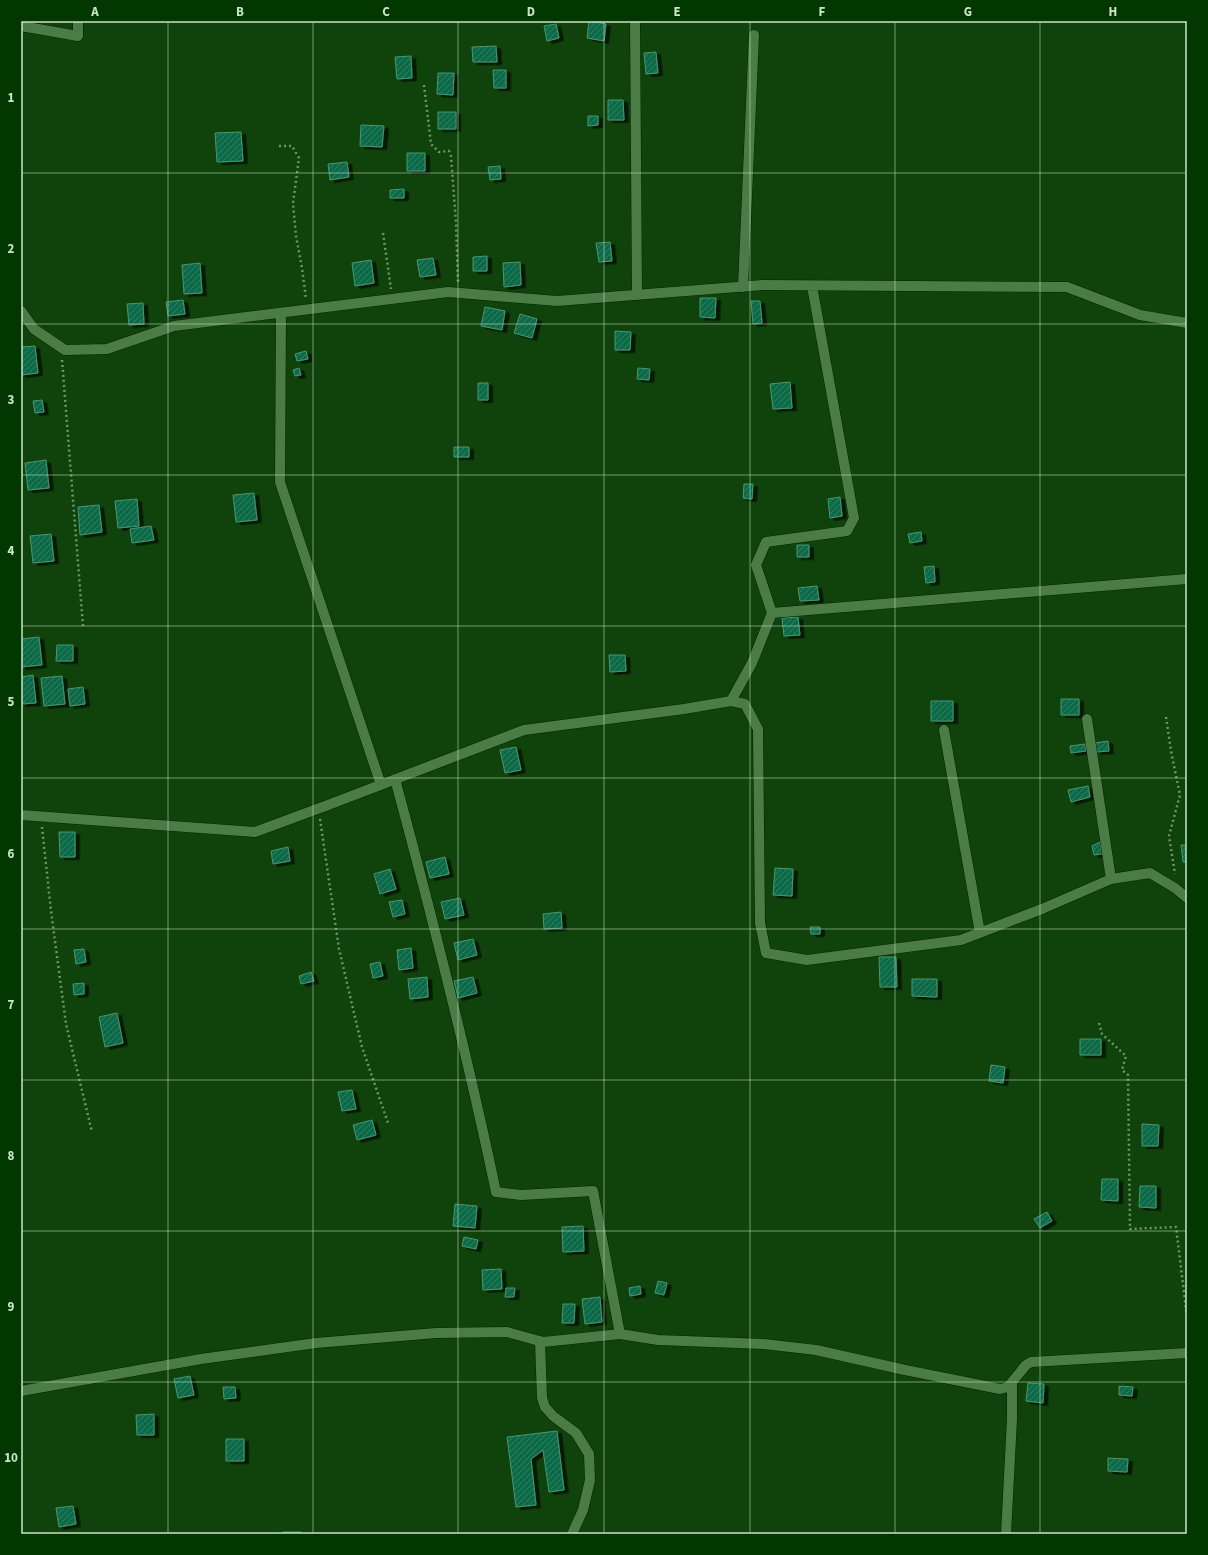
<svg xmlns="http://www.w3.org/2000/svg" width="1208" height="1555" font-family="'Source Sans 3',sans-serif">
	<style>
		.building { fill: url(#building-hatch); stroke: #479772; filter: url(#shadow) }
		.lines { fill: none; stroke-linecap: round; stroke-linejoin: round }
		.minor-casing { stroke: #012600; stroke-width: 11 }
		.path { stroke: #6f956b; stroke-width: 2.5; stroke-dasharray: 2 3; stroke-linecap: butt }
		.minor { stroke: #4b7c45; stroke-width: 10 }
		.grid { fill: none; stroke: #c9e4c6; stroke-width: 1; stroke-opacity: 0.55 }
		.neatline { fill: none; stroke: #c9e4c6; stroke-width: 1.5 }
		.grid-label { font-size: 13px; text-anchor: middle; font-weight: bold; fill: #c9e4c6 }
	</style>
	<defs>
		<pattern id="building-hatch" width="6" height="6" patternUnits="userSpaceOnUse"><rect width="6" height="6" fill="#106b49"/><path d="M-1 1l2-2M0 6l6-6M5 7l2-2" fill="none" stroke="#318062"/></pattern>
		<filter id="shadow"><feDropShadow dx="4.5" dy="2.5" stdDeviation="0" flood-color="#0009"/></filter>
	</defs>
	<rect width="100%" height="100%" fill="#10420b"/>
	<path class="building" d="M589,21L606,24L604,41L587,38Z
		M556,24L559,38L547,41L544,26Z
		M496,46L497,62H473L472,47Z
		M656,52L658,73L646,74L644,53Z
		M411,56L412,78L397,79L395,57Z
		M493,70H506V88H494Z
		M438,73H454L453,95L437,94Z
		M608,100H623L624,120H608Z
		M438,112H456V129H438Z
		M588,116H598V125L588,126Z
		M361,125L384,126L382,147L360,146Z
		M241,132L243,161L217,162L215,133Z
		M407,153H425V171H407Z
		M347,162L349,177L330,180L328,164Z
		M500,166L501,179L490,180L488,167Z
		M404,189V198H390V190Z
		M610,242L612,261L599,262L596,243Z
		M487,256V271H473V257Z
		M433,258L436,275L420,277L417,260Z
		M371,260L374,283L355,286L352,263Z
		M520,262L521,285L504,287L503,263Z
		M200,263L202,293L184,294L182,265Z
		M700,298H716L715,318L700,317Z
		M183,300L185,314L168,316L166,302Z
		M751,301H760L762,323L753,324Z
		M143,303L144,324L129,325L127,304Z
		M485,307L505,311L502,330L481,326Z
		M520,314L537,319L532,338L514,333Z
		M615,331L631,332L630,350H615Z
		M35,346L38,373L21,375V347Z
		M306,351L308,359L297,361L295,354Z
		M299,368L301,375L295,376L293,370Z
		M638,368L650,369L649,380L637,379Z
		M790,382L792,408L773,409L770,384Z
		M478,383H488V400H478Z
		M42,400L44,412L35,413L33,401Z
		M454,447H469V457H454Z
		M46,460L49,488L28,490L25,463Z
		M744,484H753L752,499L743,498Z
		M254,493L257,520L236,522L233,495Z
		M840,497L842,516L830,518L828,499Z
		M137,499L139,526L118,528L115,501Z
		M99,505L102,532L80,535L78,507Z
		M151,526L154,540L132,543L130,529Z
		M921,532L922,541L910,543L908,534Z
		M51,534L54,561L33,563L30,536Z
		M797,545H809V557H797Z
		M934,566L935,582L926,583L924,567Z
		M817,586L819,600L800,601L798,588Z
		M798,617L800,635L784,636L782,618Z
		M39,637L42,665L21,667V639Z
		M57,645H73V661H56Z
		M609,655H625L626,671L610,672Z
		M33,675L36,703L21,704V677Z
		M62,676L65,704L44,706L41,678Z
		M83,687L85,704L70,706L68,689Z
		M1061,699H1079V715H1061Z
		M931,701H953V721H931Z
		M1108,741L1109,751L1096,752L1095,743Z
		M1085,744L1086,751L1071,753L1070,746Z
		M516,747L521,770L505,773L500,750Z
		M1088,786L1090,797L1071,802L1068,790Z
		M59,832H75V857H60Z
		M1100,842L1102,854L1094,855L1092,846Z
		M1181,845H1187V862H1183Z
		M288,847L290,861L273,864L271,851Z
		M445,857L449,874L430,878L426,862Z
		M775,868L793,869L792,896L773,895Z
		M390,869L396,889L380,894L374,874Z
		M460,898L464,915L445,919L441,902Z
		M402,900L405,914L393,917L389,902Z
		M561,912L562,928L544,929L543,914Z
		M810,927H820V934H811Z
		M473,939L477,955L458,960L454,943Z
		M411,948L413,968L399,970L397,950Z
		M84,949L86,962L76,964L74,950Z
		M879,957H896L897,987H880Z
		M380,962L383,976L373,978L370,964Z
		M311,972L314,981L301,984L299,976Z
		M427,977L428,997L410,999L408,979Z
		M473,977L477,993L458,998L454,981Z
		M912,979H937V997L912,996Z
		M84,983V994L74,995L73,984Z
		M117,1013L123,1043L105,1047L99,1017Z
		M1080,1039H1101V1055H1080Z
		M991,1065L1005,1067L1003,1083L989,1081Z
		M352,1090L356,1109L342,1111L338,1092Z
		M372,1120L376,1135L357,1140L353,1125Z
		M1142,1124L1159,1125L1158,1146H1142Z
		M1102,1179H1118V1201L1101,1200Z
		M1140,1186H1156V1208L1139,1207Z
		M455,1204L477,1206L475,1228L453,1226Z
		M1047,1212L1052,1221L1040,1228L1034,1219Z
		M583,1226L584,1251L563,1252L562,1227Z
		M464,1237L478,1240L476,1249L462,1246Z
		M501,1269L502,1289L483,1290L482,1270Z
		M658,1281L667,1283L664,1295L655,1293Z
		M640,1286L641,1294L630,1296L629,1288Z
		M506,1288H515L514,1297H505Z
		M600,1297L602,1322L585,1324L582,1299Z
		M563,1304H575L574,1323H562Z
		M190,1376L194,1395L178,1398L174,1379Z
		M1028,1383L1044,1384L1043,1403L1026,1401Z
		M1119,1386L1133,1387L1132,1396L1119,1395Z
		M223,1387H235L236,1398L224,1399Z
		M154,1414V1435H137L136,1415Z
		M557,1431L564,1490L549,1492L543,1450L531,1459L536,1505L516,1507L507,1437Z
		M226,1439H244V1461H226Z
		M1108,1458L1128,1459L1127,1472L1108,1471Z
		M73,1506L76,1524L59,1527L56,1508Z
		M283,1532H301V1534H283Z"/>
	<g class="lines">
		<g class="minor-casing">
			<path id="minor" d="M635,21L637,295
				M21,26L78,36V21
				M743,287L754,35
				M21,311L34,329L65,350L107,349L174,326L448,292L557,301L763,285L1067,287L1140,315L1187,323
				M281,313L280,482L381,785
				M772,613L1187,579
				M731,701L752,663L772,613L756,565L766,542L847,531L854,518L812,286
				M1087,719L1111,879
				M944,730L980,933
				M395,779C432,916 467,1053 496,1192L521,1195L593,1191L620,1334
				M21,815L255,832L328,805L524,730L684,709L731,701L745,704L758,729L760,923L766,953L807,960L961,940L1042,909L1111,879L1150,873L1175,888L1187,898
				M540,1341L542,1398L545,1407L553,1416L576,1433L589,1454L590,1480L583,1510L572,1534
				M21,1391L201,1359L316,1343L436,1333L507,1332L543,1342L620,1334L658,1340L764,1344L816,1350L905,1370L1000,1389L1008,1387L1026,1365L1031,1362L1187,1353
				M1006,1534L1012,1419V1383"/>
		</g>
		<path class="path" d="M424,85L431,144L439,152L449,151L451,156L456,223L458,282
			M279,146H292L299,158L293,203L296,236L302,268L306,299
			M383,233L391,289
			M62,360L83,626
			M1166,717L1171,751L1180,795L1169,836L1175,874
			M320,819L339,949L362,1047L388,1123
			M42,827L51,911L66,1024L92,1132
			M1099,1023L1102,1034L1126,1056L1122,1070L1128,1075L1130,1229L1176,1227L1187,1317"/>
		<use href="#minor" class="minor"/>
	</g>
	<path class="grid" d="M168,21V1534M313,21V1534M458,21V1534M604,21V1534M750,21V1534M895,21V1534M1040,21V1534M21,173H1187M21,324H1187M21,475H1187M21,626H1187M21,778H1187M21,929H1187M21,1080H1187M21,1231H1187M21,1382H1187"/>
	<rect width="1208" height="1555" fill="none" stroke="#033700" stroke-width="44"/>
	<rect x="22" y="22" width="1164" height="1511" class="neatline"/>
	<g class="grid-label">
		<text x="95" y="16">A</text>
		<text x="240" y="16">B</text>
		<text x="386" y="16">C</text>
		<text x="531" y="16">D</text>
		<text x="677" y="16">E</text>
		<text x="822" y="16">F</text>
		<text x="968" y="16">G</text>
		<text x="1113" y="16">H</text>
		<text x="11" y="102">1</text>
		<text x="11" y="253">2</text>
		<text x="11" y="404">3</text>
		<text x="11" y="555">4</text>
		<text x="11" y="706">5</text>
		<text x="11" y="858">6</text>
		<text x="11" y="1009">7</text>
		<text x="11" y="1160">8</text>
		<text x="11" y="1311">9</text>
		<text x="11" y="1462">10</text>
	</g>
</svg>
